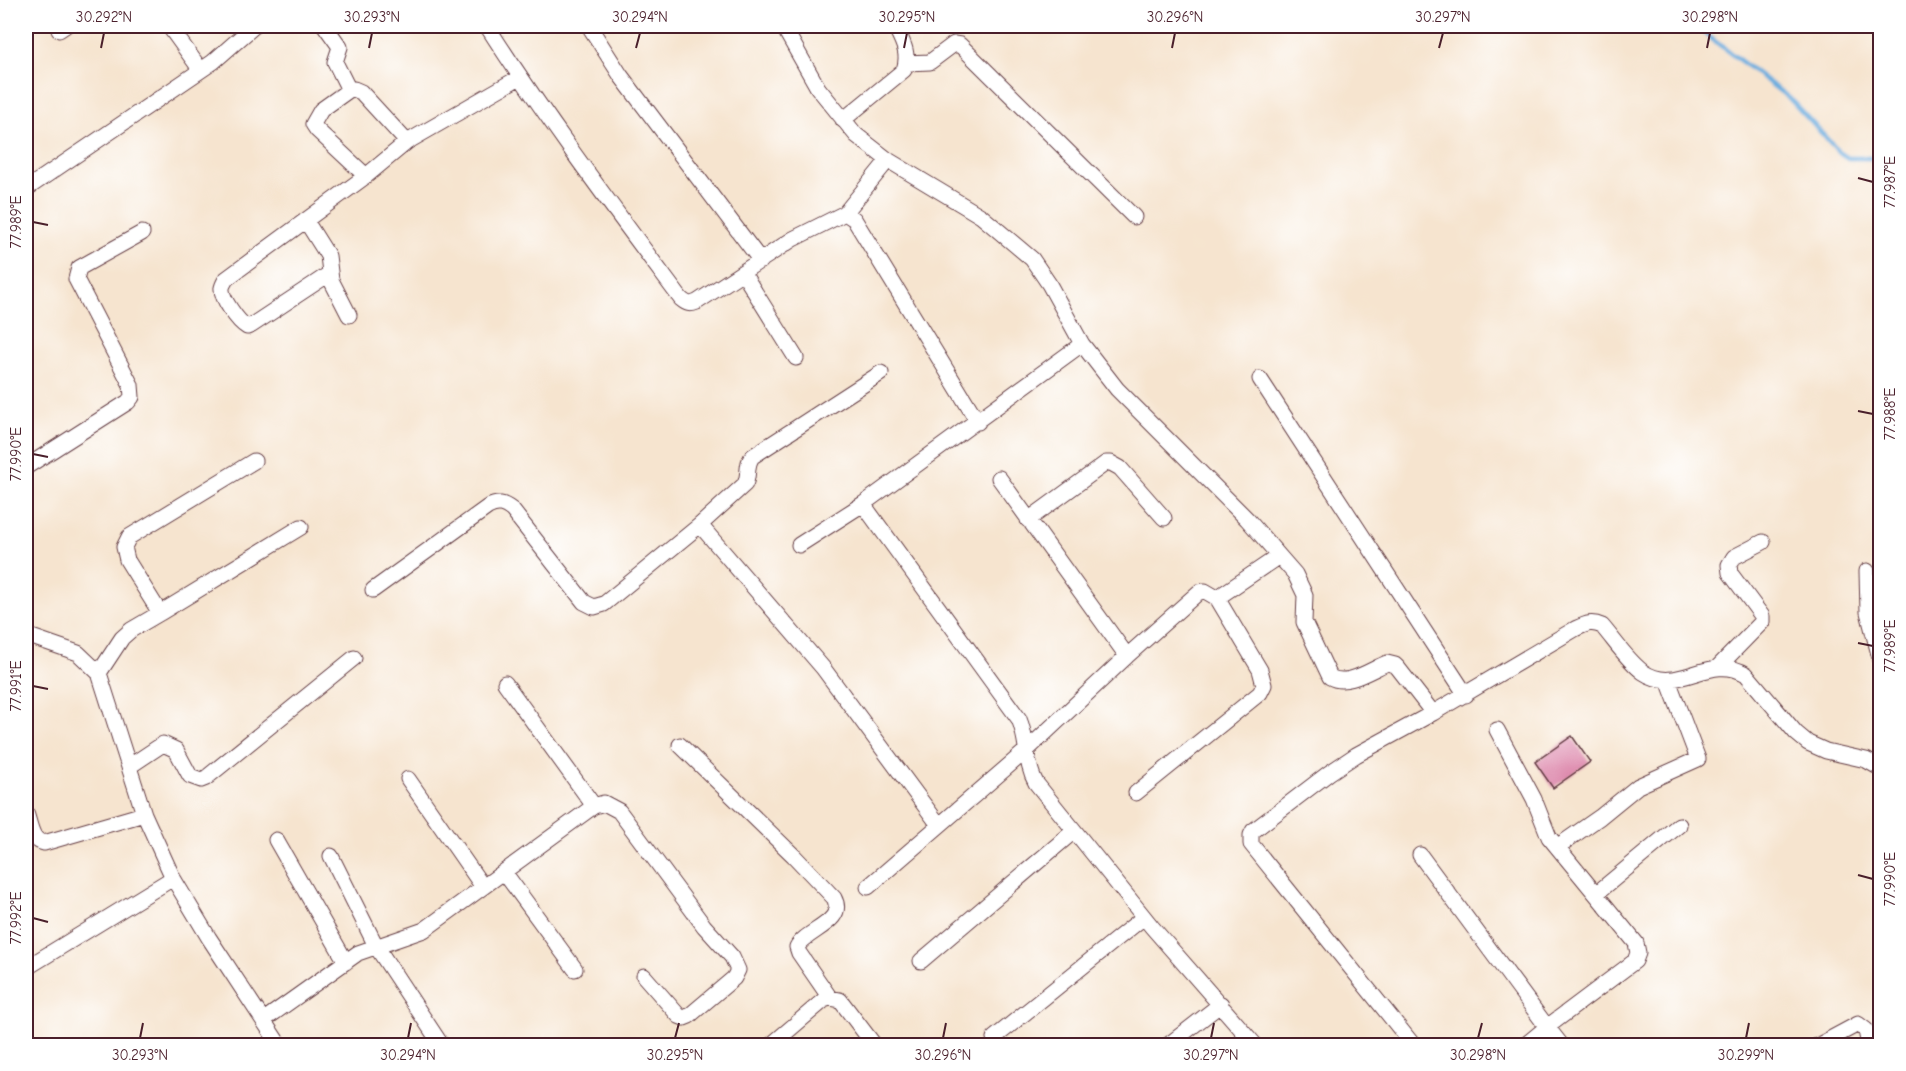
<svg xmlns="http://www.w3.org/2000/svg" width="1906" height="1071" font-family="'Comic Neue',sans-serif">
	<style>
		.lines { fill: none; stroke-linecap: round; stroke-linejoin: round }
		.stream { stroke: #6baddf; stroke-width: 4.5 }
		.building { fill: #de8bae }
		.minor-casing { stroke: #643d44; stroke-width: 17 }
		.minor { stroke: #fff; stroke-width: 15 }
		.ticks { fill: none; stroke: #4a1f2b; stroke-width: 2 }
		.neatline { fill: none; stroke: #4a1f2b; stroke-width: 2 }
		.ticks-label { font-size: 15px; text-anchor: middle; fill: #4a1f2b }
	</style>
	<rect width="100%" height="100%" fill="#fff"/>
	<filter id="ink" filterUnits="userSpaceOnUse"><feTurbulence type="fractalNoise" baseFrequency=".0167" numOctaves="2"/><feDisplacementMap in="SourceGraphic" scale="12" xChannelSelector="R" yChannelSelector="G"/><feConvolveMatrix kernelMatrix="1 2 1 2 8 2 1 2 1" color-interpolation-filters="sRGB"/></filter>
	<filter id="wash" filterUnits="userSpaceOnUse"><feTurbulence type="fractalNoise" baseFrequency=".008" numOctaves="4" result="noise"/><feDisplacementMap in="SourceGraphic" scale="24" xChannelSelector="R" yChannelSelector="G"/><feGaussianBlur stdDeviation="1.35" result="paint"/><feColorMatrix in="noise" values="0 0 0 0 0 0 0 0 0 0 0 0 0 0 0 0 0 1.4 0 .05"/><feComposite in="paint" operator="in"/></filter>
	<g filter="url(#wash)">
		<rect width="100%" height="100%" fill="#f6e4cf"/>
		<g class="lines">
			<path class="stream" d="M1695,26L1789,98L1839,152L1848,158H1880"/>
		</g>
		<g id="blocks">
			<path class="building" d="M1572,736L1590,762L1553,788L1535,762Z"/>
		</g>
	</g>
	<g filter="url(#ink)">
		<use href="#blocks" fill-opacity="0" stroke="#643d44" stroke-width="1.5"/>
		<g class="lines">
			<g class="minor-casing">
				<path id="minor" d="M169,26L200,69
					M325,26L340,47L335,62L349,90
					M487,26C547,120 614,209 681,299C687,304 690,305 697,302L793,239L845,213L854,219L978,422
					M589,26L621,76L761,261
					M783,26L818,88L856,135L888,160L981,216L1032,259L1049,284L1082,344L1117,389L1247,519L1295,574L1305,595L1304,622L1330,677C1347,687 1370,670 1387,663L1395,665L1398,668L1433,713L1575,629C1586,624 1591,621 1602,626C1615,641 1627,660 1643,672C1678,696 1709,652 1746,674L1796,733L1808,743L1826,751L1866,760L1880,768
					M59,30L65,26
					M906,63L930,62L954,44L960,45L1134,217
					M843,120L904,70C910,53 902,41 895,26
					M366,176L317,130L313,124L321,110L349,90L354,89L361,92L407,142
					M26,189L213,62L254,26
					M845,213L888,160
					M306,221L328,256L331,280L349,315
					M743,273L796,358
					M329,274L252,325L247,327C238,322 221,298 222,288C222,286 225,281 226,279L366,176L407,142L520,77
					M881,373L753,456C745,464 750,474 745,484L700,525L823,668L939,825
					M1260,379L1466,695
					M26,467L128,402L132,397L131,385L76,279L79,268L142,233
					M999,478L1127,656
					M863,504L1019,719C1028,740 1025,764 1036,783L1152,927L1256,1046
					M1028,520L1106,463H1111L1120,468L1164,518
					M799,545L863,504L1082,344
					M1867,571L1868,612L1880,658
					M373,590L488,507C498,502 503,503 512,510L584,602L594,607L604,604L700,525
					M1217,598L1279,556
					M160,613L301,527
					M26,635L78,653L99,673L144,814L173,878L209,938L280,1046
					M1718,667L1762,622V616L1730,573L1729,565L1734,557L1763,542
					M99,673L122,638L131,630L160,613L127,560L124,547L129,537L254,461
					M505,683L594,806
					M680,745L794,856L834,898C847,922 806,930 797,947L799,953L830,998
					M130,766L163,744L176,750L190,776L201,780L206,778L354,658
					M408,779L483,887
					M26,813C30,823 31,841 44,843L144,814
					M276,840L346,962
					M1557,847L1600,817L1638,786L1698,759L1668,680
					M1420,855L1547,1027L1635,961L1638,953L1636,943L1549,837L1534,799L1497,730
					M331,856L376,946L442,1046
					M504,872L575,969
					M868,887L1028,749L1127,656L1199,592L1205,591L1217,598L1260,670L1264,685L1260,693L1136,793
					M1597,893L1679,825
					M921,961L1074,831
					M26,968L173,878
					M264,1020L358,953L424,930L594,806L604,803L619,811L704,926L732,957L738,970L734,978L689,1016L684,1018L679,1016L644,976
					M994,1038L1144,917
					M770,1046L824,1000L830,998L840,1000L875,1046
					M1167,1046L1221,1004
					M1414,1046L1251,844V835L1253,831L1329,773L1356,755L1433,713
					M1524,1046L1547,1027L1562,1046
					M1817,1046L1858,1024L1866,1030L1869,1046"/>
			</g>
			<use href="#minor" class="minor"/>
		</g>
	</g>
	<path class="ticks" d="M101,48L104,33M369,48L372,33M636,48L640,33M904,48L907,33M1172,48L1175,33M1439,48L1443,33M1707,48L1710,33M1858,178L1873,182M33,222L48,225M1858,411L1873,414M33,454L48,457M1858,643L1873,646M33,686L48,689M1858,875L1873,879M33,918L48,922M140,1038L143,1023M408,1038L411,1023M675,1038L679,1023M943,1038L946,1023M1211,1038L1214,1023M1478,1038L1482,1023M1746,1038L1749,1023"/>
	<rect width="1906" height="1071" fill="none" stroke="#fff" stroke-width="66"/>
	<rect x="33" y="33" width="1840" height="1005" class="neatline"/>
	<g class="ticks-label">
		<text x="104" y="22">30.292°N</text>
		<text x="372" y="22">30.293°N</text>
		<text x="640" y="22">30.294°N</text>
		<text x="907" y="22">30.295°N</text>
		<text x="1175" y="22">30.296°N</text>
		<text x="1443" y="22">30.297°N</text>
		<text x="1710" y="22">30.298°N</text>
		<text transform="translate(1890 182) rotate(-90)" y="5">77.987°E</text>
		<text transform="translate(16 222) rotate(-90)" y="5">77.989°E</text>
		<text transform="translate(1890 414) rotate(-90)" y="5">77.988°E</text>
		<text transform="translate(16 454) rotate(-90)" y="5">77.990°E</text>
		<text transform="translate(1890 646) rotate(-90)" y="5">77.989°E</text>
		<text transform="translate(16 686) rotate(-90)" y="5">77.991°E</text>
		<text transform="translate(1890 879) rotate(-90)" y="5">77.990°E</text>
		<text transform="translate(16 918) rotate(-90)" y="5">77.992°E</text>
		<text x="140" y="1060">30.293°N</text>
		<text x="408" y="1060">30.294°N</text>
		<text x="675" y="1060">30.295°N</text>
		<text x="943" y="1060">30.296°N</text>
		<text x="1211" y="1060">30.297°N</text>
		<text x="1478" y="1060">30.298°N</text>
		<text x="1746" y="1060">30.299°N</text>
	</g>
</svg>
